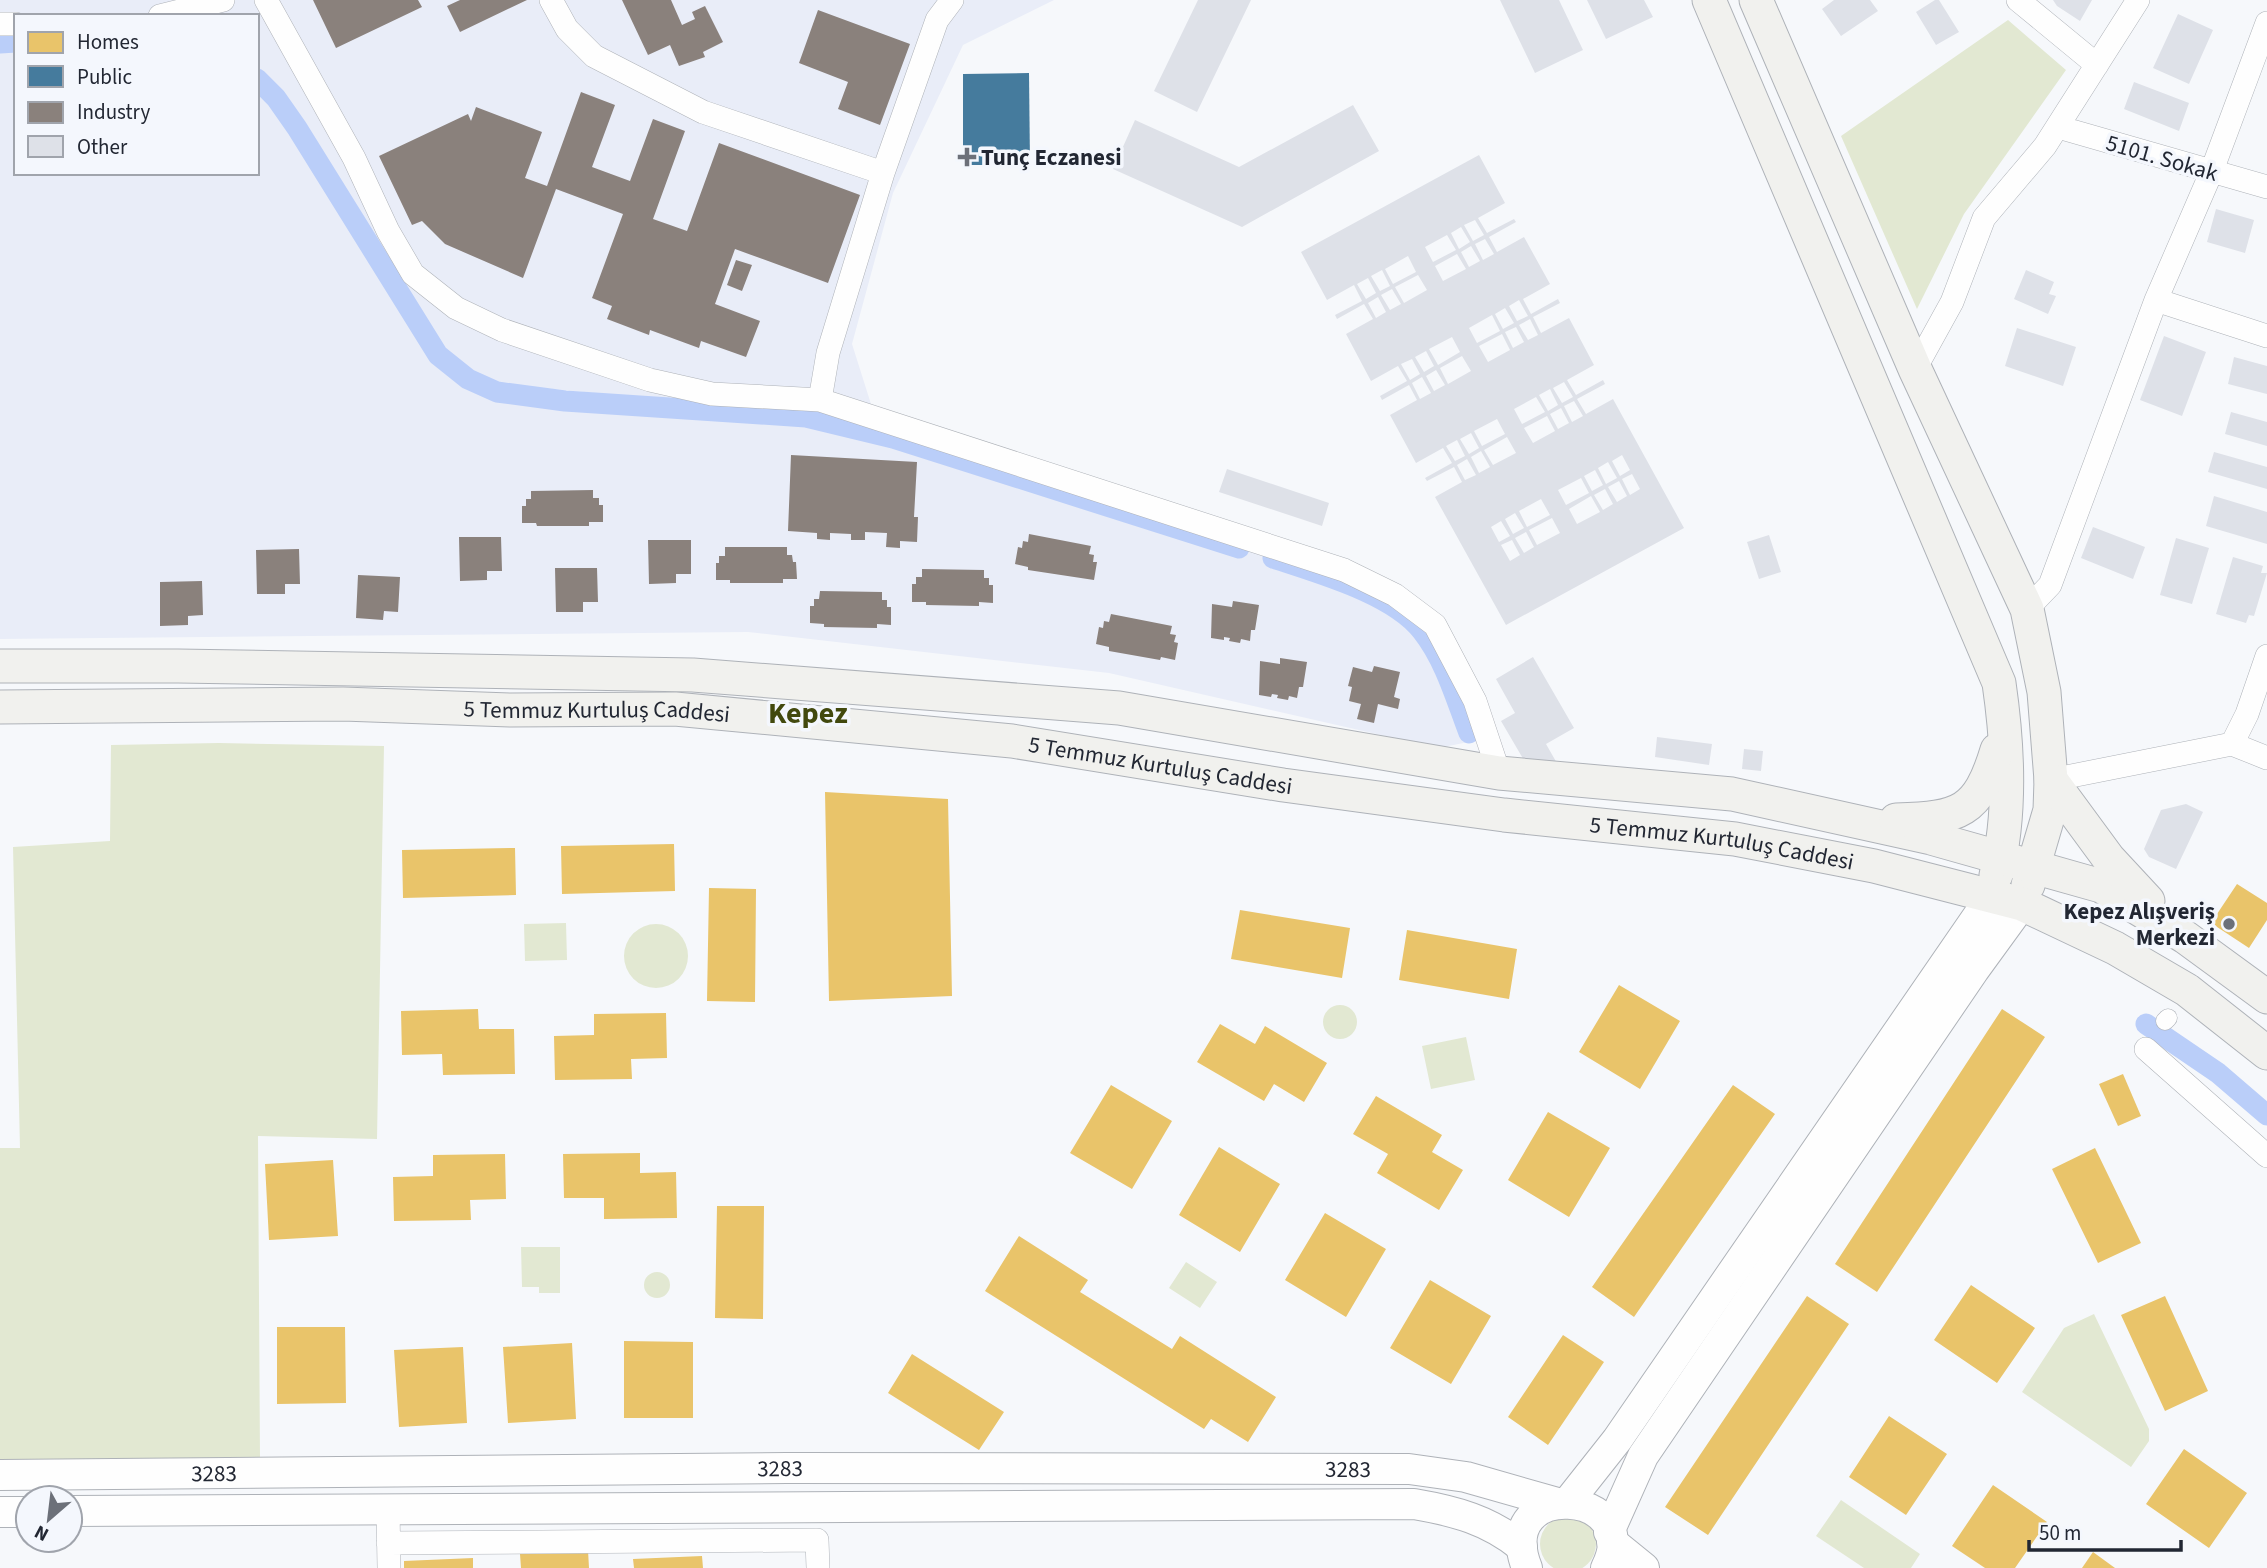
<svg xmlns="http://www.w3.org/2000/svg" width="2267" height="1568" font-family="'Source Sans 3',sans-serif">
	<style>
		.built { fill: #e9edf8; fill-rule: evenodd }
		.green { fill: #e2e8d2 }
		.homes { fill: #e9c46a }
		.public { fill: #457b9d }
		.industry { fill: #8a817c }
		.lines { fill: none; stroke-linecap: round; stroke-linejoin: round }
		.canal { stroke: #bacef9; stroke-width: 21 }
		.building { fill: #dee1e8; fill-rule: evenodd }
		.pedestrian-casing { stroke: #aeb2b8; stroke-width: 19 }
		.minor-casing { stroke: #aeb2b8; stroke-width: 24 }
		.tertiary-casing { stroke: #aeb2b8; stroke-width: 32 }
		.secondary-casing { stroke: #aeb2b8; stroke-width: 35 }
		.pedestrian { stroke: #fefefe; stroke-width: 18 }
		.minor { stroke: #fefefe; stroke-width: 23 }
		.tertiary { stroke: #fefefe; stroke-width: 30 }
		.secondary { stroke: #f1f1ee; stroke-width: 33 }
		.poi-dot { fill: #6c7079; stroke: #f4f7fd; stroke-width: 2.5 }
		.labels { text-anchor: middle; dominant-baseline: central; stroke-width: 7; stroke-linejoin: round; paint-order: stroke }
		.poi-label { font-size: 23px; font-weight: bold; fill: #222733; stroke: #f4f7fd; text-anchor: start }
		.street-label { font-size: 23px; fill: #222733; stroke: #f4f7fd }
		.district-label { font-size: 30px; font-weight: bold; fill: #42490e; stroke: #f4f7fd }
	</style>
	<rect width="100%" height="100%" fill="#f6f8fb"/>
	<path class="built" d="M0,0H1054L963,45L893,193L852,344L876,420L1048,476L1351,585L1420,625L1474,741L1438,748L1109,673L748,632L0,639ZM16,16H257V173H16ZM489,383L658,399L659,400L532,398Z"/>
	<path class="green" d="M2008,20L2066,70L1964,214L1917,309L1841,136Z
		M219,743L384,746L377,1139L258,1136L260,1460L0,1463V1148H20L13,847L110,841L111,745Z
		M566,923L567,960L525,961L524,924Z
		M624 956a32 32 0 1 1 64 0a32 32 0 1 1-64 0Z
		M1323 1022a17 17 0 1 1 34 0a17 17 0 1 1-34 0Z
		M1466,1037L1475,1080L1431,1089L1422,1046Z
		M521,1247H560V1293H539V1287H522Z
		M1186,1262L1217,1282L1200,1308L1169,1288Z
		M644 1285a13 13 0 1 1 26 0a13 13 0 1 1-26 0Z
		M2094,1314L2149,1429V1441L2131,1467L2022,1392L2064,1328Z
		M1841,1500L1920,1554L1911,1568H1864L1816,1536Z
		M1540 1544a28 28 0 1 1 56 0a28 28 0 1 1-56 0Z"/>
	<path class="homes" d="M825,792L948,799L952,996L829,1001Z
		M674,844L675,891L562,894L561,846Z
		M515,848L516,895L403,898L402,850Z
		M2237,884L2267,903V920L2249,948L2211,923Z
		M709,888L756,889L755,1002L707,1001Z
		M1240,910L1350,928L1342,978L1231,959Z
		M1407,930L1517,949L1509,999L1399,980Z
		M1619,985L1680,1021L1640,1089L1579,1052Z
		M478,1009L479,1029H514L515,1074L443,1075L442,1054L402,1055L401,1011Z
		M2002,1009L2045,1037L1877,1292L1835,1264Z
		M666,1013L667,1058L631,1059L632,1079L555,1080L554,1036L594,1035V1014Z
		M1220,1024L1255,1044L1265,1026L1327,1063L1304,1102L1274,1084L1264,1101L1197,1062Z
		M2123,1074L2141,1116L2118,1126L2099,1084Z
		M1111,1085L1172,1121L1132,1189L1070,1153Z
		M1733,1085L1775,1114L1634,1317L1592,1287Z
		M1376,1096L1442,1135L1432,1152L1463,1170L1439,1210L1377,1173L1388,1154L1353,1134Z
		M1548,1112L1610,1148L1569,1217L1508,1180Z
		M1219,1147L1280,1184L1240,1252L1179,1215Z
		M2095,1148L2141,1243L2098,1263L2052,1169Z
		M640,1153V1173L676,1172L677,1218L604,1219V1198H564L563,1154Z
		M505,1154L506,1199L470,1200L471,1220L394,1221L393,1177L433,1176V1155Z
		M333,1160L338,1236L269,1240L265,1164Z
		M717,1206H764L763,1319L715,1318Z
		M1325,1213L1386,1249L1346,1317L1285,1280Z
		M1019,1236L1088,1280L1080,1292L1172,1349L1180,1336L1276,1397L1248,1442L1211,1419L1204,1429L985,1291Z
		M1430,1280L1491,1316L1451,1384L1390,1348Z
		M1971,1285L2035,1328L1997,1383L1934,1340Z
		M1807,1296L1849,1324L1708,1535L1665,1507Z
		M2165,1296L2208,1391L2165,1411L2121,1315Z
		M277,1327H345L346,1403L277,1404Z
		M1563,1335L1604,1362L1548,1445L1508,1417Z
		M624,1341L693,1342V1418H624Z
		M572,1343L576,1419L508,1423L503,1347Z
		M463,1347L467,1423L399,1427L394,1350Z
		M912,1354L1004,1412L979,1450L888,1393Z
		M1889,1416L1947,1454L1906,1515L1849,1477Z
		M2184,1449L2247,1493L2209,1548L2146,1504Z
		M1993,1485L2047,1522L2015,1568H1985L1952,1546Z
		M588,1550L589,1568H521L520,1554Z
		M2093,1552L2115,1568H2082Z
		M702,1556L703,1568H634L633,1559Z
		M473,1558V1568H404V1561Z"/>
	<path class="public" d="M1029,73L1030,165H963V74Z"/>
	<path class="industry" d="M313,0H418L422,7L336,48Z
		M460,0H527L460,32L447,6Z
		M622,0H671L682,25L695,19L692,12L705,6L723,42L703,52L705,57L679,66L670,45L648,55Z
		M818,10L910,44L880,125L838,109L848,82L799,63Z
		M581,92L615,105L592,167L630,181L653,119L685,131L653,219L687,231L719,143L860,195L828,283L735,249L715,304L760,321L746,357L701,341L699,348L650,330L649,335L607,319L612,306L592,298L623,214L556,189L523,278L445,244L422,221L412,225L379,156L468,114L471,121L476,107L542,132L525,178L547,186Z
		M736,260L752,265L742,291L727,285Z
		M791,455L917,462L914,517H918L917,542L900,541V548L886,547L887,533L865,532V540H851V534L830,533V540L817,539V533L788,531Z
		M593,490V498H599V505H603V522H589V526H537L536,523H522V506H526V499H531V491Z
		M1029,534L1091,546L1089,554L1094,555L1093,562H1097L1094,580L1028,570V567L1015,564L1018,547L1022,548L1023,541L1028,542Z
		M459,537H501L502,571H487V580L460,581Z
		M648,540H691V574H676V583L649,584Z
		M725,547H787V555H792L793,562H796L797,579H783V583H730V580H716V563H719V556H725Z
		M299,549L300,584H285V594H257L256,550Z
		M555,568H597L598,602H583V612H556Z
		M922,569L984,570V578H989V585H993V603L979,602V606L926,605V602H912V584H916V577H922Z
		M358,575L400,577L398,612L384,611L383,620L356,618Z
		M202,581L203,615L188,616V625L160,626V582Z
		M820,591L882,592V600H887V607H891V625L877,624V628L824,627V624L810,623V606H814V599H819Z
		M1233,601L1259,605L1255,630H1251L1250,641L1241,639L1240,643L1229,641L1230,638L1224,637V640L1211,638L1212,604L1232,607Z
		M1111,614L1172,626L1170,634L1176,635L1174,642L1178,643L1175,660L1161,657L1160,660L1109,651V647L1096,644L1099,627L1103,628L1104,621L1109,622Z
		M1280,658L1307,662L1303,687H1299L1297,698L1289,696L1288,700L1277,698L1278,695L1272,694L1271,697L1259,695L1260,661L1280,664Z
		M1374,666L1400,672L1394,697L1400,699L1398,709L1378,704L1374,723L1357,719L1361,704L1349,701L1352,687L1348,686L1353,667L1372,672Z"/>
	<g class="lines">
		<path class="canal" d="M0,43L16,42
			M257,79L276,98L297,128L438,355L468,379L497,392L565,401L806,417L893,438L1239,548
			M1273,558C1317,573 1392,593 1422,631C1445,660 1456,699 1469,733
			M2146,1024L2218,1073L2267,1115"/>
	</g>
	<path class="building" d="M1198,0H1251L1197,112L1154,91Z
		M1500,0H1559L1583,50L1535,73Z
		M1587,0H1644L1653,17L1606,39Z
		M1834,0H1870L1878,11L1841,36L1822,9Z
		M1935,0H1939L1959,32L1936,45L1916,12Z
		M2053,0H2092L2080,21L2057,6Z
		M2178,14L2213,30L2189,84L2153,68Z
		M2134,82L2189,103L2179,131L2124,109Z
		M1353,105L1379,151L1242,227L1113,169L1135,120L1239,167Z
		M1479,155L1505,203L1478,218L1487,233L1514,219L1516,222L1489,237L1497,252L1524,237L1550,284L1523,299L1531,314L1558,299L1560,303L1533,317L1541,333L1569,318L1594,365L1567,380L1576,395L1603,380L1605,384L1577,399L1586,414L1613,399L1684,528L1506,625L1435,497L1462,482L1454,467L1427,481L1425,478L1452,463L1443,448L1416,463L1390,415L1417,400L1409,385L1382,400L1380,396L1407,381L1398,366L1371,381L1346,334L1373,319L1364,304L1337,319L1335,315L1362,301L1354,285L1327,300L1301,252ZM1475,220L1484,235L1473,241L1464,225ZM1461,227L1470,242L1459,249L1451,233ZM1447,235L1456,250L1433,262L1425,247ZM1485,239L1494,254L1483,260L1475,244ZM1471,246L1480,261L1469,267L1461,252ZM1457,254L1466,269L1443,281L1435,266ZM1408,256L1416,272L1393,284L1385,269ZM1382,270L1390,286L1380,291L1371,276ZM1418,275L1427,290L1404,303L1395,287ZM1368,278L1376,293L1366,299L1357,284ZM1392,289L1401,304L1390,310L1381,295ZM1378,297L1386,312L1376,318L1368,303ZM1519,300L1528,316L1517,321L1509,306ZM1505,308L1514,323L1503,329L1495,314ZM1492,315L1500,331L1477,343L1469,328ZM1530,319L1538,335L1528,340L1519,325ZM1516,327L1524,342L1513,348L1505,332ZM1502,334L1510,350L1488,362L1479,346ZM1452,337L1460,352L1438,365L1429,349ZM1426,351L1434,366L1424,372L1415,357ZM1462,356L1471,371L1448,384L1440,368ZM1412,359L1420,374L1410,380L1401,364ZM1436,370L1445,385L1434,391L1426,376ZM1422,377L1431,393L1420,399L1412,383ZM1564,382L1573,397L1562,403L1553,388ZM1550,389L1558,405L1548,411L1539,395ZM1536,397L1545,412L1522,424L1514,409ZM1574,401L1583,416L1572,422L1564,406ZM1561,408L1569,423L1558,429L1550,414ZM1547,416L1555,431L1533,443L1524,428ZM1497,419L1505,434L1482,446L1474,431ZM1471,433L1479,448L1469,454L1460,439ZM1507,437L1516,453L1493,465L1484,450ZM1457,440L1465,456L1455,461L1446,446ZM1481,451L1490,467L1479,473L1471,457ZM1622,455L1630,470L1620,476L1612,461ZM1467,459L1476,475L1465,480L1457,465ZM1608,462L1617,478L1606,484L1598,468ZM1595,470L1603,485L1592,491L1584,476ZM1632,474L1640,489L1630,495L1622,479ZM1581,478L1589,493L1566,505L1558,490ZM1619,481L1627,496L1617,502L1608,487ZM1605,489L1613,504L1603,510L1594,495ZM1591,496L1600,512L1577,524L1569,509ZM1541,499L1550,515L1527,527L1519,511ZM1515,513L1524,528L1513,534L1505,519ZM1552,518L1560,533L1537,545L1529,530ZM1501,521L1510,536L1499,542L1491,527ZM1526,532L1534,547L1524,553L1515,538ZM1512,540L1520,555L1510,561L1501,545Z
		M2216,209L2254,220L2245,253L2207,242Z
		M2026,270L2054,282L2049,294L2056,296L2048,314L2014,299Z
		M2017,328L2076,347L2063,386L2005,366Z
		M2164,336L2206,352L2182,416L2140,400Z
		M2234,357L2267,366V394L2228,384Z
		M2231,412L2267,422V446L2225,434Z
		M2214,452L2267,467V489L2208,472Z
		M1227,469L1329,503L1322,526L1219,492Z
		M2214,496L2267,512V544L2206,526Z
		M2093,527L2145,547L2133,579L2081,558Z
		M1769,535L1781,572L1759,579L1747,542Z
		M2176,538L2209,548L2192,604L2160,595Z
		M2233,557L2263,566L2261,573H2267L2254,616L2249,615L2246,623L2216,614Z
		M1533,657L1574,728L1546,744L1558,765L1525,762L1501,721L1515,713L1496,679Z
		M1657,737L1712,744L1709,765L1655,757Z
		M1744,749L1763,751L1761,771L1742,769Z
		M2186,804L2203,812L2176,869L2149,857L2144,849L2161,810Z"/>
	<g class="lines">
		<g class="pedestrian-casing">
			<path id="pedestrian" d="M2165,1021L2168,1018"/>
		</g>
		<g class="minor-casing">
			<path id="minor" d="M266,0L354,158L388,231L413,274L456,308L502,330L650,380L712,394L820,400L1344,570L1395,595L1435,625L1475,701L1499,773
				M551,0L567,29L594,56L703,112L883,173
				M2018,0L2097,65
				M160,16L223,0
				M0,24H16
				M2058,127L2267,187
				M2156,300L2267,336
				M1915,369L1952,302L1984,218L2045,146L2138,0
				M820,400L828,353L883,173L937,20L952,0
				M2027,609L2050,585L2156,300L2211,173L2267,23
				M2232,744L2247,714L2267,656
				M2051,780L2232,744L2267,758
				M2146,1049L2267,1156
				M388,1508L389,1568
				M388,1543L817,1540L818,1568"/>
		</g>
		<g class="tertiary-casing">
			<g id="tertiary">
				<path id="s1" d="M0,1475L787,1468L1409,1469L1466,1477L1557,1503"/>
				<path d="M1568,1502L1617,1440L1991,897"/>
				<path d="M70,1511L1414,1504C1455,1511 1489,1520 1522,1547"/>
				<path d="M0,1512H28"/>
				<path d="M1609,1532L1643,1456L1974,970L2022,904"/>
				<path d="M1612,1542L1644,1568"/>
				<path d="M1527,1568C1491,1477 1647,1488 1606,1568"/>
			</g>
		</g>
		<g class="secondary-casing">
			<g id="secondary">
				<path d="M1709,0L1999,683C2008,745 2012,813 1996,875"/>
				<path d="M1756,0L1915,369L2027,609L2044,692L2051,780L2050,810L2028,885"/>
				<path d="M0,666H178L693,675L1119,708L1499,773L1732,794L1931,838L2101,886L2185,937L2267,997"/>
				<path id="s2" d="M0,707L343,704L510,710L675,709L1012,741L1283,785L1504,815L1735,839L1874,866L2022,904L2115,948L2187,990L2267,1053"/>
				<path d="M2051,780L2109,859L2148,901"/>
				<path d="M1896,820C1960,818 1978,813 1997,750"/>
			</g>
		</g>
		<use href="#pedestrian" class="pedestrian"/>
		<use href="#minor" class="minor"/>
		<use href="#tertiary" class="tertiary"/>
		<use href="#secondary" class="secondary"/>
	</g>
	<g class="poi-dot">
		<path d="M963.5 146.5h7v7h7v7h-7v7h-7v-7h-7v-7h7z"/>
		<circle cx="2229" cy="924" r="7"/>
	</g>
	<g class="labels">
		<g class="poi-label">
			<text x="981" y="157">Tunç Eczanesi</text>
			<text x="2215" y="911" text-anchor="end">Kepez Alışveriş<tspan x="2215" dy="26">Merkezi</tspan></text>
		</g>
		<g class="street-label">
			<text transform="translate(2162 158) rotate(16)">5101. Sokak</text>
			<text stroke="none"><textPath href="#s2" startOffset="597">5 Temmuz Kurtuluş Caddesi</textPath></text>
			<text stroke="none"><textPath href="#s2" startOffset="1164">5 Temmuz Kurtuluş Caddesi</textPath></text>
			<text stroke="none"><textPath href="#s2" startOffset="1731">5 Temmuz Kurtuluş Caddesi</textPath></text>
			<text stroke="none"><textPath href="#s1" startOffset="780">3283</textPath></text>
			<text stroke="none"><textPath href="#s1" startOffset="1348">3283</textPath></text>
			<text stroke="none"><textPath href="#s1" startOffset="214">3283</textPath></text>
		</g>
		<g class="district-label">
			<text x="808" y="713">Kepez</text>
		</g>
	</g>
	<rect x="14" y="14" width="245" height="161" fill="#f4f7fd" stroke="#a0a4ac" stroke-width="2"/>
	<rect x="28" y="32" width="35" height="21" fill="#e9c46a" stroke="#a0a4ac" stroke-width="2"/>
	<text x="77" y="49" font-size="21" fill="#222733">Homes</text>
	<rect x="28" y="66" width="35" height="21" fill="#457b9d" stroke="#a0a4ac" stroke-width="2"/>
	<text x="77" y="84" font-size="21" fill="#222733">Public</text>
	<rect x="28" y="102" width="35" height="21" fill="#8a817c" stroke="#a0a4ac" stroke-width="2"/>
	<text x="77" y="119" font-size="21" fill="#222733">Industry</text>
	<rect x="28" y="136" width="35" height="21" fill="#dee1e8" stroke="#a0a4ac" stroke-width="2"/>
	<text x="77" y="154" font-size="21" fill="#222733">Other</text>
	<g transform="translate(49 1519) rotate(208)"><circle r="33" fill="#f4f7fd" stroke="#a0a4ac" stroke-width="2"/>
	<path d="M0-5L12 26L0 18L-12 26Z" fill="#6c7079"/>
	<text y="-10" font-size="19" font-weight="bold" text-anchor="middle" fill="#222733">N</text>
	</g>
	<path d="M2029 1540v10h152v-10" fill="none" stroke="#222733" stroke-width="3.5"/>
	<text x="2039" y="1540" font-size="21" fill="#222733" stroke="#f4f7fd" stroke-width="5" paint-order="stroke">50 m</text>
</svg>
